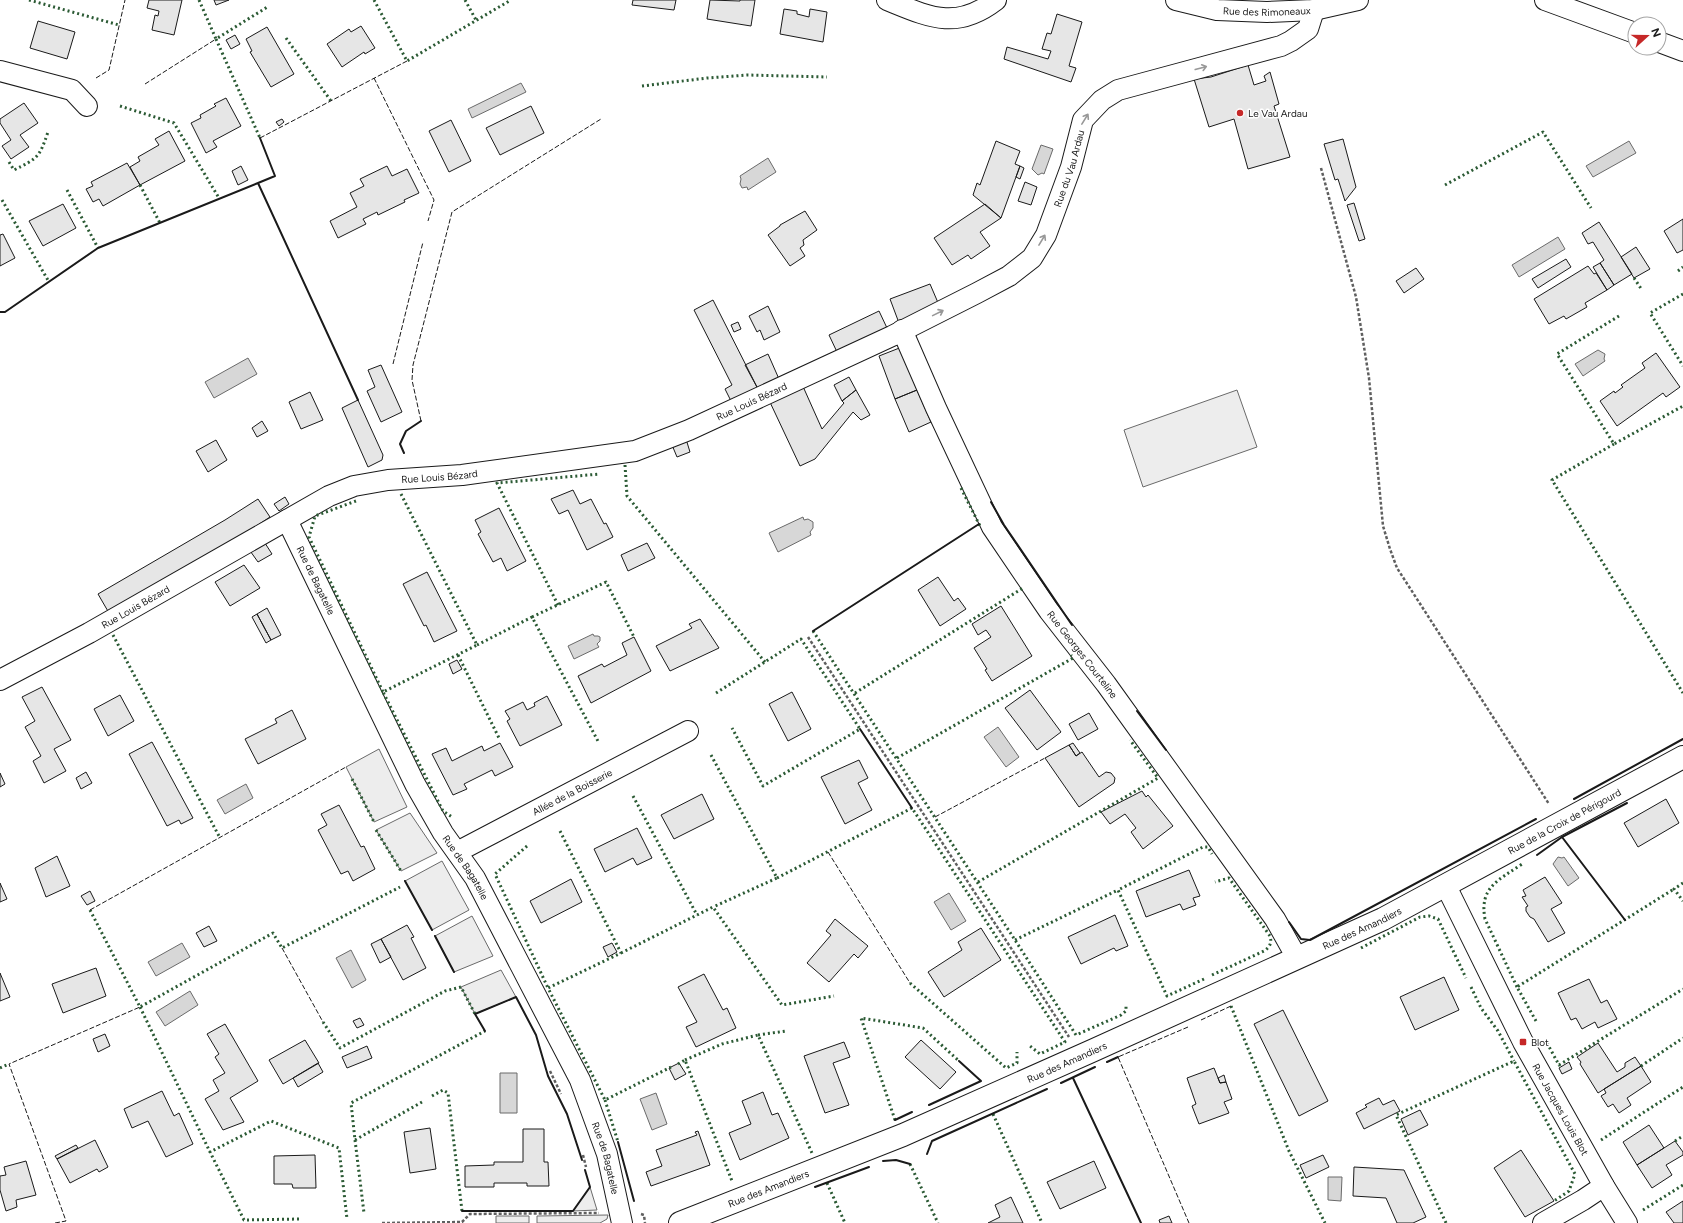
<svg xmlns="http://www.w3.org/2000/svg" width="1683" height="1223" font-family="Figtree,sans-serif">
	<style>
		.built { fill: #ededed; stroke: #6a6a6a }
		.water { fill: #d7d7d7; stroke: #6a6a6a }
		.building { fill: #e6e6e6; stroke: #1a1a1a }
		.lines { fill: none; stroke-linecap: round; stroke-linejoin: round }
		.minor-casing { stroke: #1a1a1a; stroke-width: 22 }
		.tertiary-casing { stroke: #1a1a1a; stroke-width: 24 }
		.path { stroke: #5f5f5f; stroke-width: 2.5; stroke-dasharray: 3 2; stroke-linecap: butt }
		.minor { stroke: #fff; stroke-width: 20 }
		.tertiary { stroke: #fff; stroke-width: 22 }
		.hedge { stroke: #2b5a34; stroke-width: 3; stroke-dasharray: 2 3; stroke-linecap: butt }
		.fence { stroke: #1a1a1a; stroke-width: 1; stroke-dasharray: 5 2; stroke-linecap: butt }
		.wall { stroke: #1a1a1a; stroke-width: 2 }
		.oneway { stroke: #989898 }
		.poi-dot { fill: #c62828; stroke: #fff; stroke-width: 1.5 }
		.labels { text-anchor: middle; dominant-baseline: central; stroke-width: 3; stroke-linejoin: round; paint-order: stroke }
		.street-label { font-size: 10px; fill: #1a1a1a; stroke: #fff }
		.poi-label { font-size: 10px; fill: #1a1a1a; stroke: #fff; text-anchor: start }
	</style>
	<rect width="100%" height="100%" fill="#fff"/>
	<path class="built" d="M1237,390L1257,447L1143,487L1124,430Z
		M379,749L407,807L374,822L346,767Z
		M410,813L437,853L401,871L376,830Z
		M442,861L469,910L432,930L405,881Z
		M472,916L493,956L454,972L435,936Z
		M501,970L516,997L475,1014L461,987Z
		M590,1187L597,1210L573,1211Z
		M608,1215L607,1219L600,1223H537V1216Z
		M496,1216H529V1223H496Z"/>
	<path class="water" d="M521,83L526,92L472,118L468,109Z
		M1629,141L1636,153L1593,177L1586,166Z
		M1041,145L1053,149L1044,174L1042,173L1038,175L1032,169Z
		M768,158L776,172L748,190L747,187L742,188L740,184L741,179L740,176Z
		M1558,237L1565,249L1519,277L1512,265Z
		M1598,350L1605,354L1604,359L1605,361L1583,376L1575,364Z
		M248,358L257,374L214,398L205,382Z
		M803,517L804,520L808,519L813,522V528L810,532L811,535L778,552L769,533Z
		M593,634L594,636H598L600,637V641L597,644L599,647L574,659L568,646Z
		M998,727L1019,757L1006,767L984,737Z
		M246,784L253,798L225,814L217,800Z
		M1558,857L1562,858L1564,857L1579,878L1568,886L1553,864Z
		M949,893L966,921L951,930L934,902Z
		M182,943L190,957L156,976L148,962Z
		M351,950L366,980L352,988L336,958Z
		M190,991L198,1005L165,1026L156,1012Z
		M500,1073H517V1113H500Z
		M656,1093L667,1124L652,1130L640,1099Z
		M1328,1177H1342L1341,1201L1328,1200Z"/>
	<path class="building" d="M149,0H182L174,35L152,30L155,15L158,16L159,11L147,8Z
		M214,0H229L216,5Z
		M633,0H676L674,10L632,5Z
		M710,0L740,1V0H755L751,26L707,19Z
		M784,9L797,11V14L809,17L810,9L827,12L823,42L780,34Z
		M1057,14L1082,22L1069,66L1076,68L1071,82L1004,59L1007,47L1048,59L1051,51L1042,49L1047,33L1051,34Z
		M38,21L75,32L67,59L30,48Z
		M361,26L375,48L365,54L364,52L342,67L327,44L349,29L351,32Z
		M267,27L294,74L271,87L250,52L252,51L246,39Z
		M235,35L240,44L231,49L226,40Z
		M1248,65L1254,85L1266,81L1264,76L1270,72L1279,104L1274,106L1290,157L1248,169L1234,119L1209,127L1194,79L1211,77Z
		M226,98L241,126L213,141L217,147L206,153L191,123L201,118L200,115L216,106L214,104Z
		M24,103L38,123L20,135L29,147L11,159L2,146L11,140L0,123V119Z
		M531,106L544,133L500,155L486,128Z
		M282,119L284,122L279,126L276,122Z
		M451,120L471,161L449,172L429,131Z
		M169,131L185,161L140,185L130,167L140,161L138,157L159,145L155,139Z
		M1343,139L1356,187L1345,201L1338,179L1335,180L1324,144Z
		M996,141L1020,151L1015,164L1020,166L1001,218L973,195L977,183L980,185Z
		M127,163L140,185L103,206L99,199L93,202L86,189L93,186L91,182Z
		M241,166L248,180L238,185L232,171Z
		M387,166L392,176L407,169L419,193L404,200L405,202L378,215L377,212L363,219L366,224L338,238L330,221L357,207L350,193L364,186L360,179Z
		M1020,166L1024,168L1020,179L1016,177Z
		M1025,182L1037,187L1031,205L1018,201Z
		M1354,203L1365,239L1359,241L1347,205Z
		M63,204L76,228L43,246L29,221Z
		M985,204L1001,218L980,232L990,246L971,259L968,255L952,265L934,238Z
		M805,211L817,230L803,240L804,245L800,248L805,256L790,266L768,235L780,226V225Z
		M1683,219V250L1677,253L1664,231Z
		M1599,222L1632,274L1614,285L1600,263L1604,260L1593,242L1588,244L1582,233Z
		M3,234L15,258L0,266V235Z
		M1636,247L1650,269L1634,278L1621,257Z
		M1566,259L1571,267L1538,288L1532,279Z
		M1600,263L1614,285L1607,290L1593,267Z
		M1588,266L1594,274L1596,273L1607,290L1585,303L1587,307L1566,319L1564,316L1549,324L1534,299Z
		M1416,268L1424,279L1404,293L1396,281Z
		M930,284L939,305L899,323L890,299Z
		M713,300L758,389L732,403L725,389L732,385L694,310Z
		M768,306L780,332L764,340L760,330L757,332L749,316Z
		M879,311L887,328L837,352L829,335Z
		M738,322L741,329L734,332L731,325Z
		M902,347L917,390L895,399L879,356Z
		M1656,353L1680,387L1666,397L1663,393L1617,426L1600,401L1614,391L1615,393L1623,387L1621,385L1645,368L1642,363Z
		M768,354L779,379L758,389L745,365Z
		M381,365L402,412L381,422L367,391L375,387L368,370Z
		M849,377L856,390L842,401L834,385Z
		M801,382L822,429L844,403L842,401L856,390L870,415L861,420L853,412L815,459L800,466L768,398Z
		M917,390L931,422L909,432L895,399Z
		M310,392L323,420L301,429L289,402Z
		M358,400L383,455L382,460L368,467L342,408Z
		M262,421L268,431L257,437L252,428Z
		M686,439L690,452L677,457L672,445Z
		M216,440L227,460L208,472L196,451Z
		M573,490L580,504L591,499L604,524L606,523L613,537L587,550L568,510L559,514L551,499Z
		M285,497L289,504L279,511L274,504Z
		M258,499L270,517L214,554L109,613L98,594L225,520Z
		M499,508L526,561L507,571L501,558L493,562L478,534L481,532L475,520Z
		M263,540L272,554L258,562L248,548Z
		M647,543L655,558L628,571L621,555Z
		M244,565L260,588L230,606L215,582Z
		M427,572L457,631L434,642L426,625L424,626L403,584Z
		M938,577L954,601L958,598L966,609L940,626L918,590Z
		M1001,606L1032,656L992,681L985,670L987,669L974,648L991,637L986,630L978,635L972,624Z
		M267,608L281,635L271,640L257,614Z
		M257,614L271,640L266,643L252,617Z
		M700,619L719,648L670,671L656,646L692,628L689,624Z
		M634,637L651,671L591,703L578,676L602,664L604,667L627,655L622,643Z
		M457,660L462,669L453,674L449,664Z
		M42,687L71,740L54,749L66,771L44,783L33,761L41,756L25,727L35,721L22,697Z
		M1030,690L1061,732L1037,750L1005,708Z
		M792,692L811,729L788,741L769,704Z
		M120,695L134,721L108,736L94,709Z
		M547,696L562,725L520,746L507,721L510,719L505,711L523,702L527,710L535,706L534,703Z
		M292,710L306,739L258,764L245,739L277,723L275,719Z
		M1089,713L1098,729L1078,740L1069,724Z
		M152,742L193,818L181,824L179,820L167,826L129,754Z
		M500,743L513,767L495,776L492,770L464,784L467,789L453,795L432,754L446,748L452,761L482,746L484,751Z
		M1073,743L1080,753L1076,756L1069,745Z
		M1069,745L1076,756L1082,752L1099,777L1106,772L1111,773L1115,778L1114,783L1079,807L1045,758Z
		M859,760L868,778L858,783L872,810L845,824L821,777Z
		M86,772L92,783L81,789L76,778Z
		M0,773L5,784L0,787Z
		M1142,791L1146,797L1148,795L1173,826L1143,849L1131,832L1136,828L1125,814L1110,824L1101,812Z
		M702,794L714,819L674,839L661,815Z
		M1666,799L1679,823L1638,847L1624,823Z
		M339,805L361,847L364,846L375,869L353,881L348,871L341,874L318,830L327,825L321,814Z
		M637,828L652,858L637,865L633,858L605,872L594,849Z
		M57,856L70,886L46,897L35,868Z
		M1189,870L1200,896L1193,898L1196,905L1183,910L1180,904L1146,917L1136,891Z
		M1545,877L1562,903L1551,909L1565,933L1548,942L1534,919L1530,917L1526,911V907L1528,906L1522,897L1526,896L1523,890Z
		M571,879L582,902L541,923L530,901Z
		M0,883L7,899L0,902Z
		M90,891L95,901L87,905L81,896Z
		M1115,915L1128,946L1116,951L1114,948L1081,964L1068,937Z
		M835,919L868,946L858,958L854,954L829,982L807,963L831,935L826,931Z
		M407,925L414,937L411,938L426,968L403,980L381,939Z
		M209,926L217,941L204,947L196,933Z
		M981,928L1001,960L944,997L928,972L962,950L958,942Z
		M381,939L391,957L380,963L371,944Z
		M612,943L617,952L608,957L603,947Z
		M96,968L106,996L63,1013L52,984Z
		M0,973L10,997L0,1001Z
		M704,974L723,1010L727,1008L736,1028L696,1047L686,1027L697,1022L678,987Z
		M1444,977L1459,1010L1415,1030L1400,997Z
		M1589,979L1601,1003L1607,1000L1617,1019L1598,1028L1595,1022L1582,1029L1576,1018L1571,1020L1558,993Z
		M1283,1010L1328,1101L1299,1116L1254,1024Z
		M360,1018L364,1025L357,1028L353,1021Z
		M225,1024L258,1081L230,1098L244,1122L223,1130L205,1099L219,1091L213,1080L225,1073L215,1057L219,1054L207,1034Z
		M105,1034L110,1046L98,1052L93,1039Z
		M305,1040L319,1063L283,1084L269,1060Z
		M921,1040L956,1072L940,1089L905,1057Z
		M844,1042L850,1057L833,1063L849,1105L825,1113L804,1056Z
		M1598,1043L1617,1072L1625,1067V1063L1635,1057L1641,1066L1598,1093L1580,1064L1581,1062L1577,1057Z
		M367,1046L372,1058L347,1068L342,1057Z
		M1569,1062L1572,1069L1562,1074L1559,1068Z
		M318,1063L323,1072L298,1087L293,1078Z
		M679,1063L686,1074L675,1080L669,1068Z
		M1641,1066L1651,1082L1627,1098L1631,1105L1619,1113L1613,1104L1608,1107L1601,1096L1606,1093L1604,1089Z
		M1214,1068L1220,1083L1226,1082L1232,1099L1224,1102L1229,1113L1199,1124L1192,1106L1196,1104L1187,1078Z
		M1224,1075L1226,1082L1220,1083L1218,1078Z
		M162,1091L174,1116L179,1113L193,1144L166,1157L148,1121L132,1128L124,1109Z
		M763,1092L772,1115L778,1113L789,1138L740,1160L729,1133L751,1124L742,1101Z
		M1379,1098L1383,1105L1394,1100L1400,1111L1364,1129L1356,1113L1367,1107L1365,1105Z
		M1420,1110L1428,1125L1408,1135L1401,1119Z
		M1649,1125L1664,1148L1637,1165L1623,1142Z
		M430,1128L436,1169L410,1173L404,1132Z
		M523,1129H544V1162H548L549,1186H527V1183H494V1187H465V1166L494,1165V1162H523Z
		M698,1131L710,1165L651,1186L646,1172L662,1166L656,1150L697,1135L695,1132Z
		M95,1140L108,1167L99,1172L97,1169L70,1183L57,1159Z
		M1675,1141L1683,1152V1155L1666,1165L1672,1175L1652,1188L1637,1165Z
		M76,1145L78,1148L57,1159L55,1156Z
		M1521,1150L1554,1201L1525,1217L1494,1168Z
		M315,1155L316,1188H293L292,1184H274V1156Z
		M1323,1155L1329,1167L1306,1178L1300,1165Z
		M26,1161L36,1195L16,1200L17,1207L6,1211L0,1190V1176L6,1175L4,1167Z
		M1094,1161L1106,1188L1060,1209L1047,1182Z
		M1354,1167L1404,1170L1426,1217L1413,1223H1397L1386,1198L1353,1196Z
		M1011,1197L1023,1223H988L1000,1217L995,1205Z
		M1683,1201V1223H1674L1666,1212Z
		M1169,1216L1172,1223H1160L1159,1220Z"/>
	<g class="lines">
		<g class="minor-casing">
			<g id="minor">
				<path d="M887,0C929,17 956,31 996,0"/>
				<path id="s1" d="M1176,0L1217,10L1267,12L1314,10L1358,0"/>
				<path d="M1545,0L1635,33"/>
				<path d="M1659,42L1683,51"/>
				<path d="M0,71L72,90L87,106"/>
				<path id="s2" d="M902,330L936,408L992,527L1049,611L1106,684L1275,919L1297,958"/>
				<path id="s3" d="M287,520L415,784L443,833L475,878L580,1080L607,1154L622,1223"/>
				<path id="s4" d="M0,680L89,633L329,496L354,486L388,480L462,475L635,451L689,430L892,336L977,293L1009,276L1032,258L1046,235L1071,167L1083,120L1102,100L1118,90L1281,46L1291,41L1308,29L1314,10"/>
				<path id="s5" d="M457,852L688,731"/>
				<path id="s6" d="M1446,886L1523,1042L1604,1186L1627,1223"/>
				<path d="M1543,1223L1583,1200L1604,1186"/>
			</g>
		</g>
		<g class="tertiary-casing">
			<g id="tertiary">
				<path id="s7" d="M680,1223L903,1135L1094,1050L1383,919L1683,757"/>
			</g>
		</g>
		<path class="path" d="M1321,168L1356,297L1369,378L1383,526L1390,549L1397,568L1549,804
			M808,637L1069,1037
			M550,1071L561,1094
			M583,1155L586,1167
			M641,1214L644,1215L645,1223
			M382,1223L462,1222L470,1214L599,1213"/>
		<use href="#minor" class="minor"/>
		<use href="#tertiary" class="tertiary"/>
		<path class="hedge" d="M29,0L119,25
			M199,0L216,39L269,6
			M374,0L407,61L511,0
			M465,0L476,20
			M286,38L331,101
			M216,39L260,138
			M642,86L707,78L748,75L827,77
			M120,106L174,123L219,198
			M9,162L14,170C38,158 39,158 48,132
			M140,185L160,223
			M1445,185L1543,132L1591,208
			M67,190L98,248
			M2,200L49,282
			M1678,271L1683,267
			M1634,278L1642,290
			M1683,294L1650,313L1683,366
			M1619,316L1557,354L1614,444L1683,406
			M1614,444L1552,480L1683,693
			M625,465L627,496L765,662
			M961,488L980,526
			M401,494L477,645L383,692L443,811L452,817
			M356,501L315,516L309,537L383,692
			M558,605L497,483L600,474
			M532,617L606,582L634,637
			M813,631L1015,940L1076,1035L1121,1015L1126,1011V1004
			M113,635L220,838
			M477,645L532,617L599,743
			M458,655L499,738
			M716,693L801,639L860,729L763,786L732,728
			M855,693L1023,588
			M711,755L777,878L713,907
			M897,758L1073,658L1071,655
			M352,779L374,822
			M633,796L697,915
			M376,830L401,871
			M560,831L621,953L548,988L605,1100L671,1067
			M527,846L495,874L548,988
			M777,878L912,808L1065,1042L1040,1054L1030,1046
			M978,882L1158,778L1130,740
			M1683,883L1674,889L1683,901
			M90,910L140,1007L273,933L282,948L400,887
			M1015,940L1118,890
			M1361,948L1420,917L1429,916L1438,919L1466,978
			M621,953L713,907L782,1005L834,996
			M1212,975L1264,951C1270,947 1272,943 1270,936L1229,878L1215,882
			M1204,979L1167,996L1118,890L1203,847H1208L1212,854
			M910,983L1006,1068L1017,1063V1052
			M1471,987L1481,1008L1498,1031L1514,1061
			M1517,987L1485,919C1479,887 1499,880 1522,864
			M1231,1006L1289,1151L1325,1223
			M140,1007L210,1152
			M1536,1021L1517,987L1674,889
			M323,1022L340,1048L445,991L461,987L475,1014
			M758,1035L786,1031
			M1547,1043L1559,1065L1683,989
			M685,1060L722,1044L758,1035L812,1153
			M678,1064L685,1060L732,1181
			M1641,1066L1683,1038
			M0,1068L9,1064
			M432,1096L443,1090L448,1093L462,1211
			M605,1100L618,1142
			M422,1102L355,1140L351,1103L485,1031
			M993,1114L1042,1223
			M895,1120L861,1018L923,1028L959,1061
			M355,1140L364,1213
			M1601,1140L1683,1087
			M1675,1141L1683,1136
			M910,1164L938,1223
			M827,1183L845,1223
			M1643,1210L1683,1185
			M299,1219L244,1220L210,1152L271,1121L339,1148L347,1219
			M1446,1223L1396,1115L1514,1061L1575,1174L1569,1191L1554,1201"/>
		<path class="fence" d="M96,78L109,70L125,0
			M374,78L434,200L428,221
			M145,84L216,39
			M260,138L407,61
			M393,364L423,242
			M421,421L412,380L413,365L452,212L601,119
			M935,817L1045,758
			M828,852L910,983
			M90,910L346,767
			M282,948L323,1022
			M1201,1020L1231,1006
			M1188,1027L1118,1057L1189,1223
			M55,1223L66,1221L9,1064L140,1007"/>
		<path class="wall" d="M258,183L275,176L260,138
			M0,312H5L98,248L258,183L358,400
			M404,453L400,444L406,431L421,421
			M991,502L1004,525L1072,625
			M813,631L979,524
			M1137,711L1166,750
			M860,729L912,808
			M1574,799L1683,739
			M1562,837L1627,803
			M1537,855L1562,837L1625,920
			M405,881L432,930
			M1289,922L1301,939L1310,940L1536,819
			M435,936L454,972
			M485,1031L475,1014L516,997L536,1035L548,1076L567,1114L582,1160
			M1107,1062L1118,1057
			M1073,1078L1141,1223
			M1061,1083L1095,1067
			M929,1105L981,1081L959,1061
			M895,1120L912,1112
			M618,1142L634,1201
			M927,1154L932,1141L1047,1089
			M883,1161L896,1160L910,1164
			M815,1187L869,1167
			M462,1211H573L590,1187L585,1170"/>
	</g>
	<defs><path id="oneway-shaft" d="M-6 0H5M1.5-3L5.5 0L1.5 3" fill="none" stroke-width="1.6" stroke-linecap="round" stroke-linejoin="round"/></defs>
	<g class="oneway">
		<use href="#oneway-shaft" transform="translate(1201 68) rotate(-15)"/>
		<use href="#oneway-shaft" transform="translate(1085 119) rotate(-58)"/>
		<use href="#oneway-shaft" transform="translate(1042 240) rotate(-59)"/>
		<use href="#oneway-shaft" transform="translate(938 313) rotate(-26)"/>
	</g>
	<g class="poi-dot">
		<circle cx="1240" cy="113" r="4"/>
		<rect x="1519" y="1038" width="8" height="8" rx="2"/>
	</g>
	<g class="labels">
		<g class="street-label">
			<text stroke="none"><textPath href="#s1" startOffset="92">Rue des Rimoneaux</textPath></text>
			<text stroke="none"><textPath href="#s4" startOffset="1227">Rue du Vau Ardau</textPath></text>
			<text stroke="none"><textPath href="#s4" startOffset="814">Rue Louis Bézard</textPath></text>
			<text stroke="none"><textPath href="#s4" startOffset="490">Rue Louis Bézard</textPath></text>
			<text stroke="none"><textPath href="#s3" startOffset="67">Rue de Bagatelle</textPath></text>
			<text stroke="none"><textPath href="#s4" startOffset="154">Rue Louis Bézard</textPath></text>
			<text stroke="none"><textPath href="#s2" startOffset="373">Rue Georges Courteline</textPath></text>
			<text stroke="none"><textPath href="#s5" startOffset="130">Allée de la Boisserie</textPath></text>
			<text stroke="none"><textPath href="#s7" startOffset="972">Rue de la Croix de Périgourd</textPath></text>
			<text stroke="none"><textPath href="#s3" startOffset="391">Rue de Bagatelle</textPath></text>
			<text stroke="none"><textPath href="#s7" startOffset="743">Rue des Amandiers</textPath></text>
			<text stroke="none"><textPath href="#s7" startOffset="419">Rue des Amandiers</textPath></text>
			<text stroke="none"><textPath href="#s6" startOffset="251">Rue Jacques Louis Blot</textPath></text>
			<text stroke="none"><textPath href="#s3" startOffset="715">Rue de Bagatelle</textPath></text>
			<text stroke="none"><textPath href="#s7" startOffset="95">Rue des Amandiers</textPath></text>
		</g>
		<g class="poi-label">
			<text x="1248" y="113">Le Vau Ardau</text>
			<text x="1531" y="1042">Blot</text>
		</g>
	</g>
	<g transform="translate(1647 36) rotate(69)"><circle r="19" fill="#ffffff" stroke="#a3a3a3"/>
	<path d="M0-3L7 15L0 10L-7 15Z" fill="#c62828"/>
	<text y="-6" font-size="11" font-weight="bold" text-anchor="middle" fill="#1a1a1a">N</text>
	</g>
</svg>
